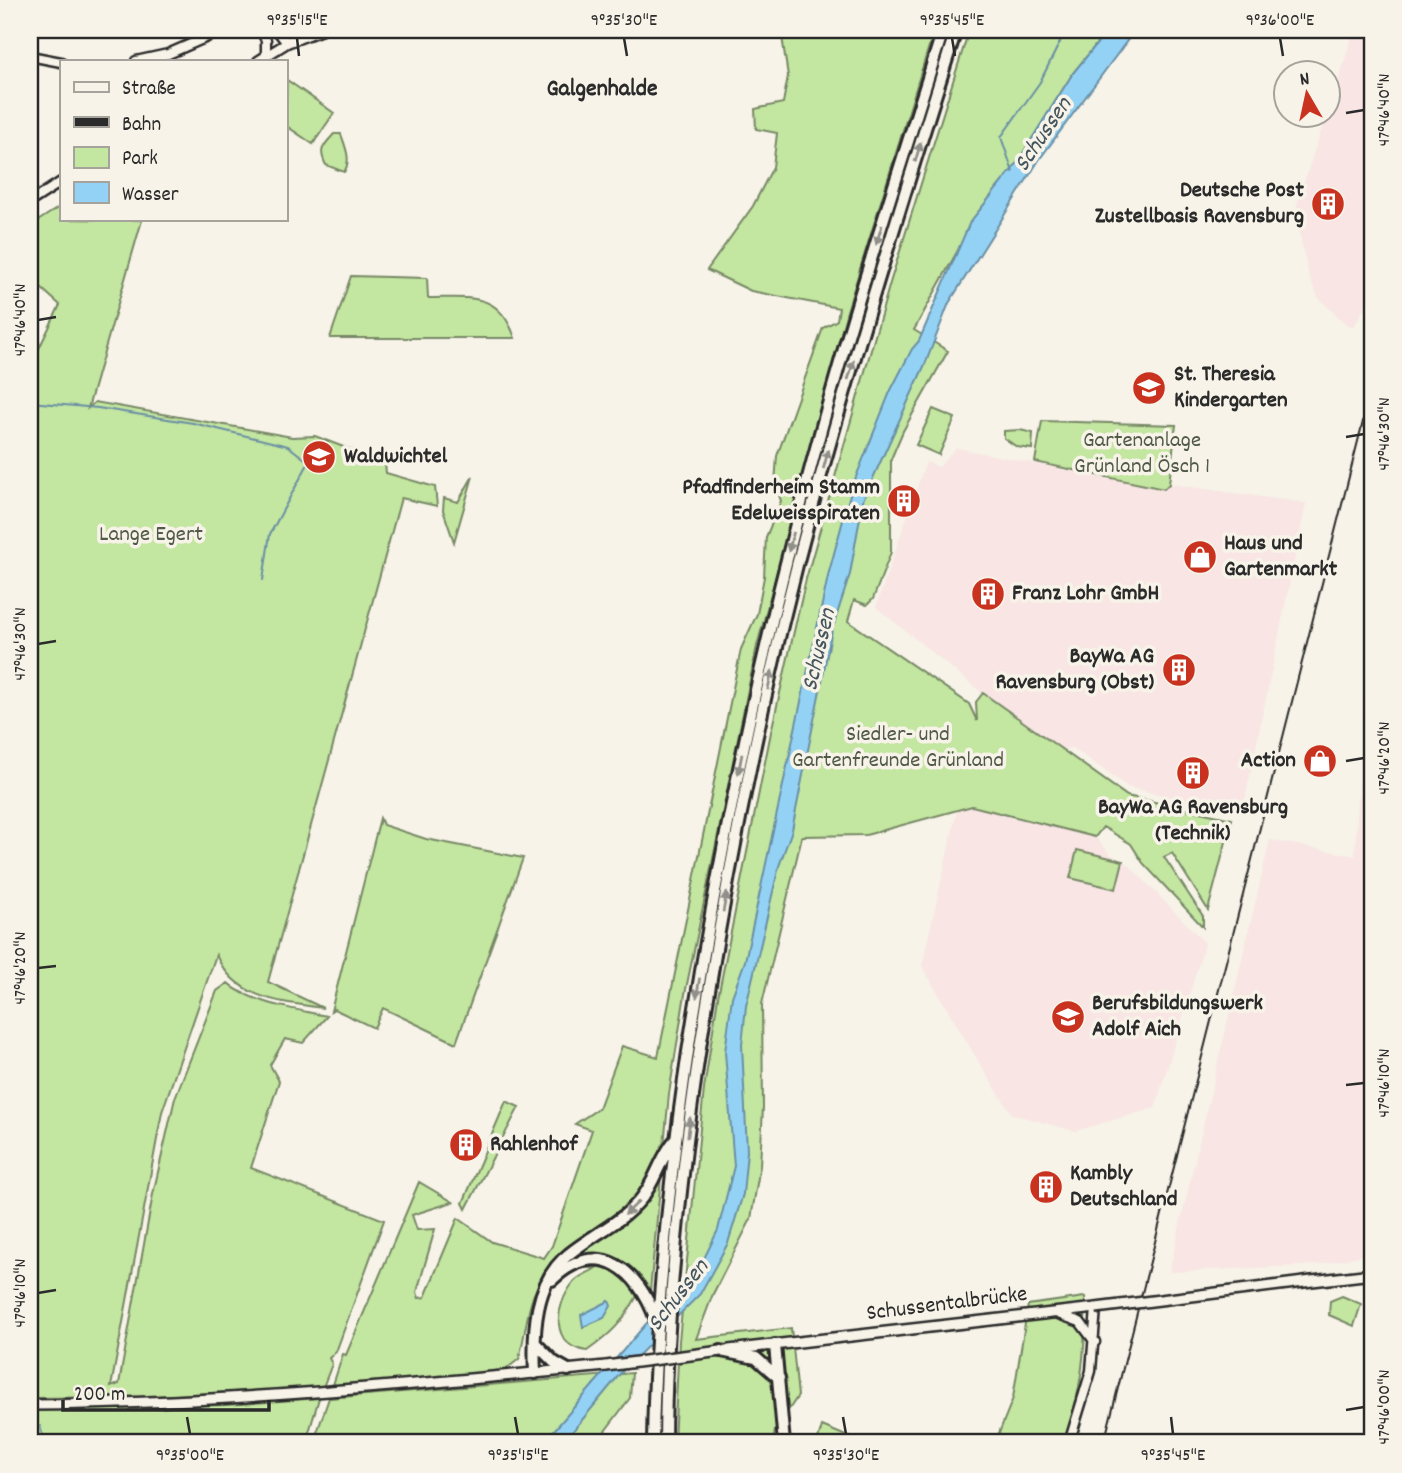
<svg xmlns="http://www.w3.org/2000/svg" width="1402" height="1473" font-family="Dekko,sans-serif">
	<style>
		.built { fill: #f8e5e4 }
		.green { fill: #c3e6a0; stroke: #786; stroke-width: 2 }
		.water { fill: #94d2f5; stroke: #6a8fa4; stroke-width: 2 }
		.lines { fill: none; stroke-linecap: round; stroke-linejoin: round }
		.stream { stroke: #6a8fa4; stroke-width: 2 }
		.secondary-casing { stroke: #2b2b2b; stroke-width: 13 }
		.primary-casing { stroke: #2b2b2b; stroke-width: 14 }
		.highway-casing { stroke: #2b2b2b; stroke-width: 16 }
		.secondary { stroke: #f7f3e8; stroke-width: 8 }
		.primary { stroke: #f7f3e8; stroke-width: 9 }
		.highway { stroke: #f7f3e8; stroke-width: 10 }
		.rail { stroke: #2b2b2b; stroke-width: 2 }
		.primary-bridge-casing { stroke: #2b2b2b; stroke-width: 14; stroke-linecap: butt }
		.primary-bridge { stroke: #f7f3e8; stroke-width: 9 }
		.oneway { fill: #918f8a }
		.ticks { fill: none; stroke: #2b2b2b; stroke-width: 2.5 }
		.labels { text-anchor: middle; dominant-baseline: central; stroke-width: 7; stroke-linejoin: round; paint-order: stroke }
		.poi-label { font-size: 23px; font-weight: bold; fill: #2b2b2b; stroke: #f7f3e8; text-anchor: start }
		.park-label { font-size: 23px; fill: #515a48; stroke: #f7f3e8 }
		.street-label { font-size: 23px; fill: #2b2b2b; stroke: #f7f3e8 }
		.neighbourhood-label { font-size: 24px; font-weight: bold; fill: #2b2b2b; stroke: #f7f3e8 }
		.water-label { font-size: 24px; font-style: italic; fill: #45555e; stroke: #f7f3e8 }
		.neatline { fill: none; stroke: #2b2b2b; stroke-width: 2.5 }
		.ticks-label { font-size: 18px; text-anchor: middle; fill: #2b2b2b }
	</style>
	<rect width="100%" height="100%" fill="#f7f3e8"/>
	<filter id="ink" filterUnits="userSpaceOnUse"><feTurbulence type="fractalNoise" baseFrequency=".0143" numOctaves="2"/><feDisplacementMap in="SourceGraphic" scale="14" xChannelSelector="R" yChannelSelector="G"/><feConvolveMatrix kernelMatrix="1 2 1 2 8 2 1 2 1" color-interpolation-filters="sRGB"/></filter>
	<g filter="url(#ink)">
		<path class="built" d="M1354,30H1372V295L1354,326L1347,325L1318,297L1309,276L1296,217L1297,204L1326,116H1328Z
			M956,448L1164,489L1169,484L1306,503L1242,814L1128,787L1073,748L1058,749L1006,712L876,607L926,462L939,467Z
			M1372,609V1253L1318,1265L1169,1272L1270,840L1355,856L1367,640Z
			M972,806L1095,837L1110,854L1129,865L1205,943L1155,1108L1075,1131L1012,1114L983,1069L922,966L957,811Z"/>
		<path class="green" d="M781,30H934L847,311L757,646L685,994L669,1094L649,1301L607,1261L573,1265L555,1261C526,1293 529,1319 519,1359L505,1370L332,1388L343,1354L346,1355L419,1182L453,1202L412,1215L417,1230L435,1229L417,1292L419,1298L425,1297L458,1218L492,1242L544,1258L552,1246L592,1130L575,1124L599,1108L622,1046L658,1057L741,649L757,614L764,577L766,537L781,501L775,483L777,456L823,328L837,320L839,308L751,291L707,270L753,206L773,167L777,133L756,129L755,109L783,103L788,76Z
			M969,30H1108L1073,73L1015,166L980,210L914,330L948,351L903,431L891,459V552L873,599L867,605L854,600L848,621L969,704L977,721L976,702L983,693L1127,796L1232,819L1208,910L1172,853L1164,857L1203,916V927L1143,863L1131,844L1103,827L1095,837L972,806L866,835L802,836L762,1004L763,1107L760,1166L751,1219L713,1294L696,1339L791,1328L798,1396L775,1430L773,1443H674L679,1341L704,1089L718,997L771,732L806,579L890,283Z
			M287,80L334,113L313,144L285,125Z
			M334,134H341C345,146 352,160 344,172L326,165C318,150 323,146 334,134Z
			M61,206V219L142,220L88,408L95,402L292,437L315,436L385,463L386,473L435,487L437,506L401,498L268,982L323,1008C279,1002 236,999 216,955L162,1112L111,1387L119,1384L153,1194L175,1098L217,991L228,983C249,1003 299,1010 327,1016L303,1043L285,1039L270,1065L279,1081L251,1168L384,1220L336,1352L329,1358L332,1364L323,1387L140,1397L30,1398V367L60,305L30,278V226Z
			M351,276L427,278L428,298C470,298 499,291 515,338H330Z
			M933,409L955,418L939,455L916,445Z
			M1042,421L1176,425L1169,484L1164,489L1035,462Z
			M1020,430L1033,433L1032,449L1017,447L1004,438V431Z
			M473,476L454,542L443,510L444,498L458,502Z
			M380,818L383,825L426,839L523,858L456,1043L383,1008L374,1028L334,1009L331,1011Z
			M1077,850L1123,861L1116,889L1070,878Z
			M506,1101L519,1107L466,1209L463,1203Z
			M595,1265C620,1268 628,1278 642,1299L637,1296C623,1322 611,1334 587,1351C550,1346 554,1307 573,1283C578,1276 589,1273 596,1268H580Z
			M1342,1296L1361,1304L1354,1326L1329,1315L1330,1301Z
			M1085,1297C1086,1352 1082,1390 1064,1443H995L1013,1398L1028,1305Z
			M632,1373L630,1398L596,1443H30V1409L226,1405L319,1398L307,1439L314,1441L329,1398Z
			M822,1426L858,1441V1443H817Z"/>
		<path class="water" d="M1108,30H1135L1039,160L949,303L926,362L863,500L850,574L832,630L792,830L779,866L746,1006L742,1045L747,1151L743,1194L728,1243L700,1294L620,1374L563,1443H543L646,1324L697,1273L718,1230L734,1166L725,1052L732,997L745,961L829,572L852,487L890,392L912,349L919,341L970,222L1015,166L1073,73Z
			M609,1301L611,1306L604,1318L583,1327L581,1315Z"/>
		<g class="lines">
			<path class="stream" d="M1013,172L1001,137L1040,82L1066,30
				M30,402L98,408L193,423L288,446L309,462L270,534L263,580
				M40,1426L45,1443"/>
			<g class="secondary-casing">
				<path id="secondary" d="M261,30L266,40V56
					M277,30L287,43
					M287,43L301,30
					M30,56L61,62
					M136,61L168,54L223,30
					M258,61L287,43L322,30
					M30,202L61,182
					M1058,1314L1080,1322L1095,1342
					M1069,1443L1091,1371L1096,1308"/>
			</g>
			<g class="primary-casing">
				<path id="primary" d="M1312,1281L1372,1274
					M729,1350L1096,1308
					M30,1405C223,1403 414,1385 606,1366"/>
			</g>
			<g class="highway-casing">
				<path id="highway" d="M552,1280C599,1235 639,1271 656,1320
					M535,1343L554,1362L568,1370
					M775,1345L784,1443
					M721,1351L756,1358L779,1378
					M535,1373C533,1333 534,1281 569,1254C592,1235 621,1223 641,1199C656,1181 660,1157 675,1140
					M653,1443C655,1312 669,1182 688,1052C719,849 762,646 816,448C854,307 900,169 943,30
					M665,1443C666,1298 683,1152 706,1009C737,815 778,622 833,433C871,298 914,164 956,30"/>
			</g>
			<use href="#secondary" class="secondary"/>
			<use href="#primary" class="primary"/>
			<use href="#highway" class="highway"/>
			<path class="rail" d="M1104,1443L1372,386"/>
			<g class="primary-bridge-casing">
				<path id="primary-bridge" d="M1096,1308L1312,1281
					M606,1366L721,1351"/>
			</g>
			<use href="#primary-bridge" class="primary-bridge"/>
		</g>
		<defs><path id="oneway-solid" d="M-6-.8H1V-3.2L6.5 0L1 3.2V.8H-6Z" transform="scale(1.75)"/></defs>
		<g class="oneway">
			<use href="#oneway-solid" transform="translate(918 152) rotate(-73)"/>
			<use href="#oneway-solid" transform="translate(879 235) rotate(107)"/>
			<use href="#oneway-solid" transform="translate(851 370) rotate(-73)"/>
			<use href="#oneway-solid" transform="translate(826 459) rotate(-75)"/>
			<use href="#oneway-solid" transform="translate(791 542) rotate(105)"/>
			<use href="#oneway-solid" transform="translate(770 680) rotate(-77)"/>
			<use href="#oneway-solid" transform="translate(740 764) rotate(101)"/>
			<use href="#oneway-solid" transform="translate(725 902) rotate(-79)"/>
			<use href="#oneway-solid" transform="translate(698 988) rotate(99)"/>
			<use href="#oneway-solid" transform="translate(689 1127) rotate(-83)"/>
			<use href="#oneway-solid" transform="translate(632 1208) rotate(136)"/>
		</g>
	</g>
	<path class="ticks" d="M297,38L299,56M624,38L627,56M952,38L955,56M1280,38L1283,56M1346,113L1364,110M38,320L56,317M1346,437L1364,434M38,644L56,641M1346,761L1364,758M38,968L56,966M1346,1085L1364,1083M38,1293L56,1290M1346,1410L1364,1407M187,1417L190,1434M515,1417L518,1434M843,1417L846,1434M1171,1417L1173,1434"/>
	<defs>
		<g id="building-disc" transform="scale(1.75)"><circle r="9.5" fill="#c8321e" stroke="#f7f3e8"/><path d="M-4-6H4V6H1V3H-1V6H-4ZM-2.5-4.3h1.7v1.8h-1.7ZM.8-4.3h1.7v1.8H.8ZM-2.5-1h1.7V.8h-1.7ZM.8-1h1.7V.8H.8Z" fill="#fff"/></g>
		<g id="school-disc" transform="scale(1.75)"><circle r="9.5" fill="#c8321e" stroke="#f7f3e8"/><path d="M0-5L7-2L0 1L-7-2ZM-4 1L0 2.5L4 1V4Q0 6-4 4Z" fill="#fff"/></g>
		<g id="shop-disc" transform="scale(1.75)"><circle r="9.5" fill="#c8321e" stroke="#f7f3e8"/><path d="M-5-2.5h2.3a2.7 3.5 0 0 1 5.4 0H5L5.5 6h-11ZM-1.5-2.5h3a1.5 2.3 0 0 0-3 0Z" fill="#fff"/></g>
	</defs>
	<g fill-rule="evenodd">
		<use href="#building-disc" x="1328" y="204"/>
		<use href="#school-disc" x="1149" y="388"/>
		<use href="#school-disc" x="319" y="457"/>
		<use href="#building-disc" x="904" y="501"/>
		<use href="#shop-disc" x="1200" y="557"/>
		<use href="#building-disc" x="988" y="594"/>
		<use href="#building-disc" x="1179" y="670"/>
		<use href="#shop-disc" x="1320" y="761"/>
		<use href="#building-disc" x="1193" y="773"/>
		<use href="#school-disc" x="1068" y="1017"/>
		<use href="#building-disc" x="466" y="1145"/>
		<use href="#building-disc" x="1046" y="1187"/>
	</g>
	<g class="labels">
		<g class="poi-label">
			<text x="1304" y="191" text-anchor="end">Deutsche Post<tspan x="1304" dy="26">Zustellbasis Ravensburg</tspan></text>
			<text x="1174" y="375">St. Theresia<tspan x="1174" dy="26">Kindergarten</tspan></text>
			<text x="344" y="457">Waldwichtel</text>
			<text x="880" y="488" text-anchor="end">Pfadfinderheim Stamm<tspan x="880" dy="26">Edelweisspiraten</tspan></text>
			<text x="1224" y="544">Haus und<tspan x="1224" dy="26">Gartenmarkt</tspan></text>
			<text x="1012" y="594">Franz Lohr GmbH</text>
			<text x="1154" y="657" text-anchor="end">BayWa AG<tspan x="1154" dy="26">Ravensburg (Obst)</tspan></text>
			<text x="1296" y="761" text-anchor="end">Action</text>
			<text x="1193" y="808" text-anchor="middle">BayWa AG Ravensburg<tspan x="1193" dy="26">(Technik)</tspan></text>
			<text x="1092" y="1004">Berufsbildungswerk<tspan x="1092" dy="26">Adolf Aich</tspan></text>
			<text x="490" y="1145">Rahlenhof</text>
			<text x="1070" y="1174">Kambly<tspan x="1070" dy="26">Deutschland</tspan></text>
		</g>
		<g class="park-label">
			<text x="1142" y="441">Gartenanlage<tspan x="1142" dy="26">Grünland Ösch 1</tspan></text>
			<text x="151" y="535">Lange Egert</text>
			<text x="898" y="735">Siedler- und<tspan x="898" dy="26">Gartenfreunde Grünland</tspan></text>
		</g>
		<g class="street-label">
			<text transform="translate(947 1305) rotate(-7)">Schussentalbrücke</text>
		</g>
		<g class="neighbourhood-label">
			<text x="602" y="90">Galgenhalde</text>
		</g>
		<g class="water-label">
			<text transform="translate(1044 135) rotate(-56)">Schussen</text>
			<text transform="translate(820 650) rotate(-77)">Schussen</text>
			<text transform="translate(679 1296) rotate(-52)">Schussen</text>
		</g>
	</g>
	<rect width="1402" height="1473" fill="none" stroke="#f7f3e8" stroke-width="77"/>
	<rect x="60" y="60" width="228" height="161" fill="#f7f3e8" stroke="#a5a39c" stroke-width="2"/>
	<rect x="74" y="82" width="35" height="10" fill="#f7f3e8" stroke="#a5a39c" stroke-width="2"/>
	<text x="122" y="94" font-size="21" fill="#2b2b2b">Straße</text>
	<rect x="74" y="117" width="35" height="10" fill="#2b2b2b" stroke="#a5a39c" stroke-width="2"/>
	<text x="122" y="130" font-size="21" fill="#2b2b2b">Bahn</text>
	<rect x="74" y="147" width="35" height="21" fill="#c3e6a0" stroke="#a5a39c" stroke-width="2"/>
	<text x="122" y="164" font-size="21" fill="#2b2b2b">Park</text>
	<rect x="74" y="182" width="35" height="21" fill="#94d2f5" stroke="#a5a39c" stroke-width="2"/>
	<text x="122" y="200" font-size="21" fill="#2b2b2b">Wasser</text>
	<g transform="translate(1307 94) rotate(351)"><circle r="33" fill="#f7f3e8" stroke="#a5a39c" stroke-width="2"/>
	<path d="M0-5L12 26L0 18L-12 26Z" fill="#c8321e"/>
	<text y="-10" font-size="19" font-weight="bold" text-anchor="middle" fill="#2b2b2b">N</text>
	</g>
	<path d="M63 1400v10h206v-10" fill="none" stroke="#2b2b2b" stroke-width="3.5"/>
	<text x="74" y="1400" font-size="21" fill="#2b2b2b" stroke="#f7f3e8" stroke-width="5" paint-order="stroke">200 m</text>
	<rect x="38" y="38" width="1326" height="1396" class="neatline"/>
	<g class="ticks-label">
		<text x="297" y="25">9°35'15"E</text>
		<text x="624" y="25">9°35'30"E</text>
		<text x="952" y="25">9°35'45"E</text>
		<text x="1280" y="25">9°36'00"E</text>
		<text transform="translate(1383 110) rotate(-90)" y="6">47°46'40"N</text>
		<text transform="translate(19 320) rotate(-90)" y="6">47°46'40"N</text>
		<text transform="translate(1383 434) rotate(-90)" y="6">47°46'30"N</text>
		<text transform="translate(19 644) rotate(-90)" y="6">47°46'30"N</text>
		<text transform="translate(1383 758) rotate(-90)" y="6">47°46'20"N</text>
		<text transform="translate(19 968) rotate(-90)" y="6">47°46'20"N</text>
		<text transform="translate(1383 1083) rotate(-90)" y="6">47°46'10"N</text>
		<text transform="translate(19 1293) rotate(-90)" y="6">47°46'10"N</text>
		<text transform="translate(1383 1407) rotate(-90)" y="6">47°46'00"N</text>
		<text x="190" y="1460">9°35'00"E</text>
		<text x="518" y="1460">9°35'15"E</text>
		<text x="846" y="1460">9°35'30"E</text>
		<text x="1173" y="1460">9°35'45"E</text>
	</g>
</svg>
